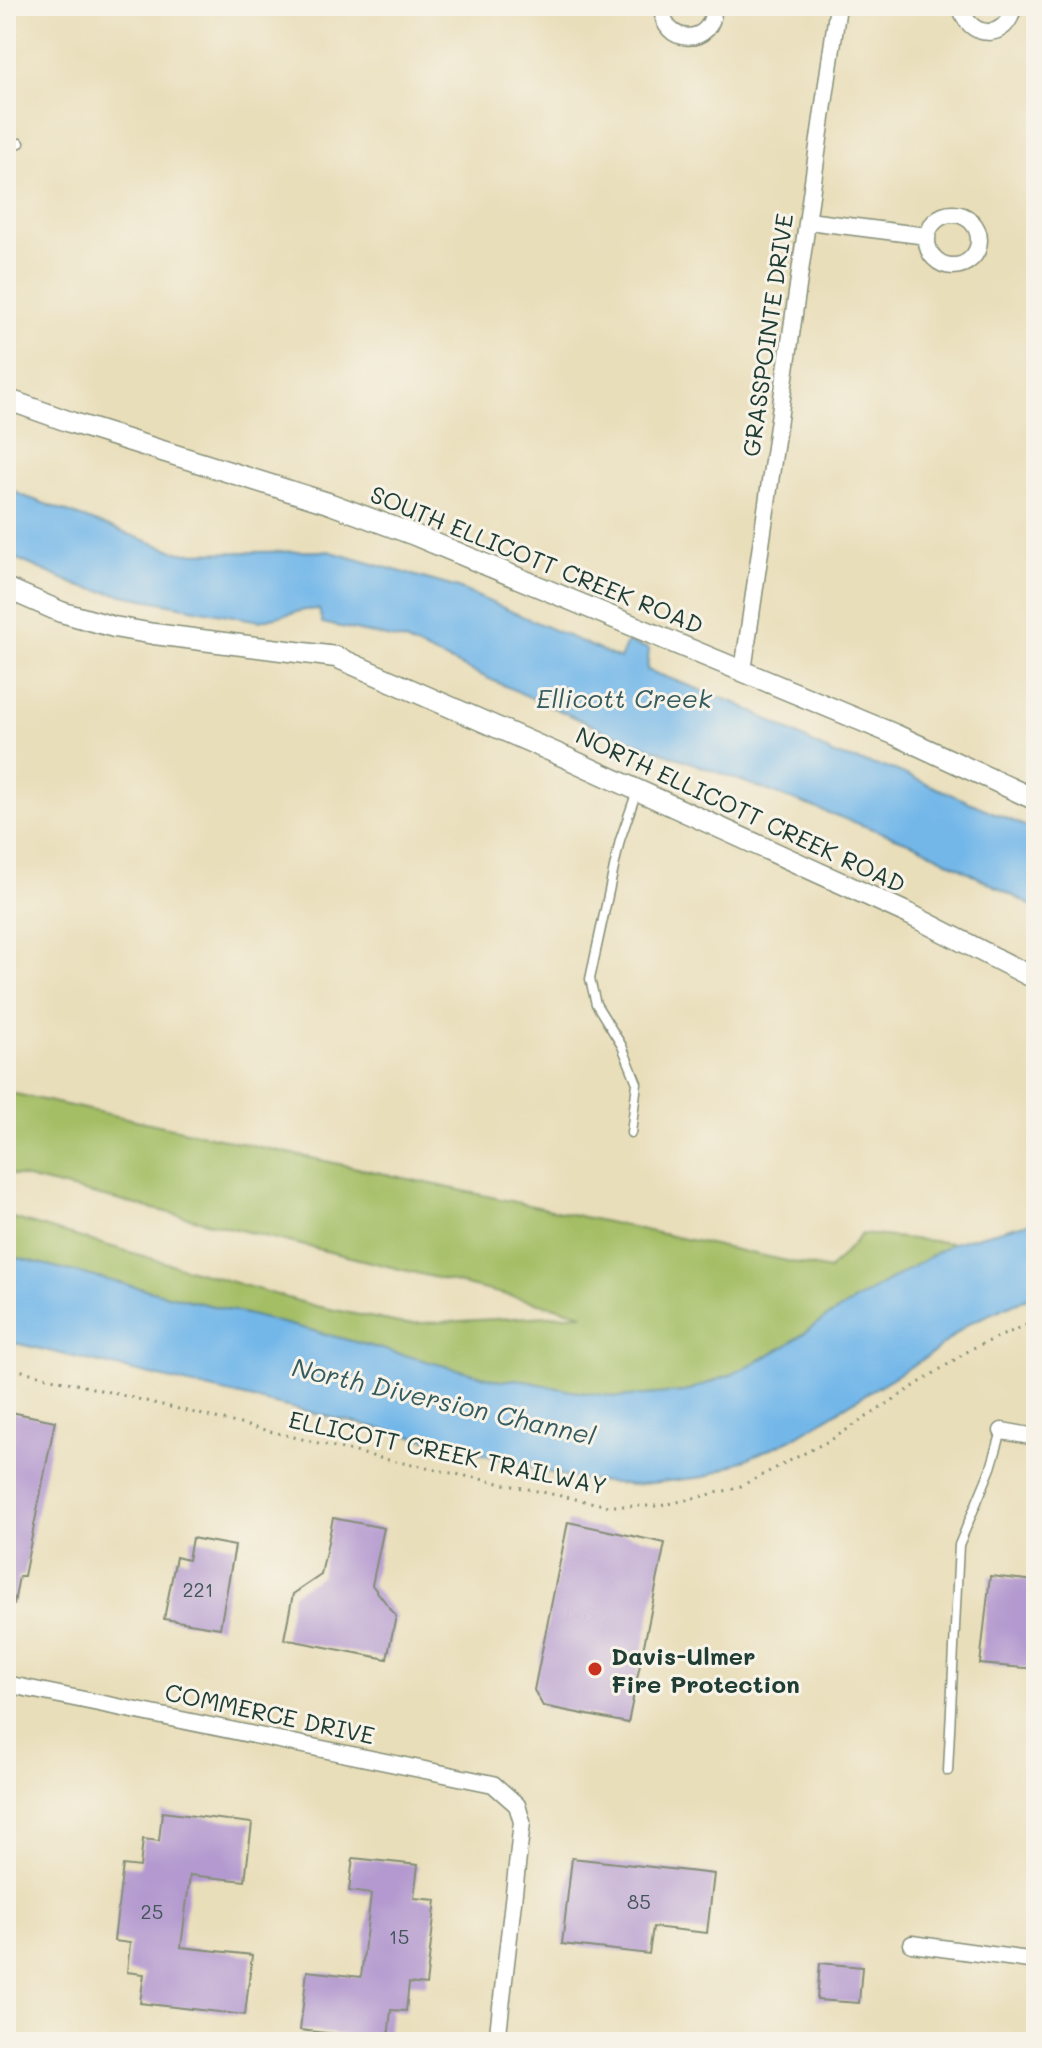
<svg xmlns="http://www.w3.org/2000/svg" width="1042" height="2048" font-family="Mali,sans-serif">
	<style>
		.green { fill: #a4be65; stroke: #627e4c; stroke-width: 2 }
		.water { fill: #73b7e9; stroke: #497a8e; stroke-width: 2 }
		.building { fill: #b399cf }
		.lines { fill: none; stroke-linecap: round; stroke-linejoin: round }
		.service-casing { stroke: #848e77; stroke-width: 11 }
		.minor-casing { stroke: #848e77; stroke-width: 19 }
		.tertiary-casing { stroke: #848e77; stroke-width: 23 }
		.path { stroke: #848e77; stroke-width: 3; stroke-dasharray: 2 6; stroke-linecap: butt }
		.service { stroke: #fff; stroke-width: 8 }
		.minor { stroke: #fff; stroke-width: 16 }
		.tertiary { stroke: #fff; stroke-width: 20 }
		.poi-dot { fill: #c8321e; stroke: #f7f3e8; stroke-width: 3 }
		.labels { text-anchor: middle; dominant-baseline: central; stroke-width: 6; stroke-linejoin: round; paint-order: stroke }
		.number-label { font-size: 20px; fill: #44545b }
		.street-label { font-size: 24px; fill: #1f3d34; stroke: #f7f3e8 }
		.poi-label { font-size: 24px; font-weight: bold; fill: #1f3d34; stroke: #f7f3e8; text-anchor: start }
		.water-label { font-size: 26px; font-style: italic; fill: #345c61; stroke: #f7f3e8 }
	</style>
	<rect width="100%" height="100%" fill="#f7f3e8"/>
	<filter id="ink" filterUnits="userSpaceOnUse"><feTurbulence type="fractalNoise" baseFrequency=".0125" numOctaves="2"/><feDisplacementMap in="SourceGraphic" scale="16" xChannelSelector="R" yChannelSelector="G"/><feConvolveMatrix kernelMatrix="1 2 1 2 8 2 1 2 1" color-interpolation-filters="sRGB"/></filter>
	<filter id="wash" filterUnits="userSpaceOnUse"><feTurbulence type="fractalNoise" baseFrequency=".006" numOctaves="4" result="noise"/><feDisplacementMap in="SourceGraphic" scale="32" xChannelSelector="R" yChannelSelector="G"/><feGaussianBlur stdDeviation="1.8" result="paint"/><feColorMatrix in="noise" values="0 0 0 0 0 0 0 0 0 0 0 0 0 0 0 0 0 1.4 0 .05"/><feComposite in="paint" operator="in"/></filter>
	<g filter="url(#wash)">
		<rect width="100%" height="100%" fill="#e9deba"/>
		<path class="green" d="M6,1092L829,1270L862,1234L953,1243L824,1319L786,1346L731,1375L684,1392L618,1397L571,1391L517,1379L501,1381L310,1330L6,1255V1216L315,1306L404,1324L584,1314L6,1173Z"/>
		<path class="water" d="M6,485L21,495L180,553L328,551L458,588L620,659L627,642L649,649L647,670L738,704L835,755L895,770L1036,831V908L919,846L605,731L405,641L322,623L319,609L305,610L259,621L81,587L6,554Z
			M1036,1221V1294L969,1323L933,1353L790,1440L705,1477L632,1485L569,1478L450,1445L6,1341V1255L310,1330L501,1381L517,1379L571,1391L618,1397L684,1392L731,1375L786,1346L824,1319L953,1243Z"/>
		<g id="blocks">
			<path class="building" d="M6,1411L55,1421L24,1576H19L14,1604L6,1603Z
				M333,1518L384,1528L372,1585L396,1616L387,1659L284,1639L293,1594L321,1575Z
				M568,1522L665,1543L628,1723L543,1706L534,1690Z
				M192,1538L235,1546L220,1628L164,1619L176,1557L188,1560Z
				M990,1576L1036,1581V1669L980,1664Z
				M162,1812L252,1823L245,1881L190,1875L181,1947L252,1955L245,2015L140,2003L144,1974L127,1972L130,1943L114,1941L123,1865L140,1867L143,1839L159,1841Z
				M353,1858L418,1865L414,1898L436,1900L426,1985L409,1983L406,2011L391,2010L388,2040L300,2030L307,1971L361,1977L371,1894L349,1891Z
				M572,1858L714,1874L707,1933L653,1927L649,1954L562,1944Z
				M820,1963L862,1967L859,2003L817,2000Z"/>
		</g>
	</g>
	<g filter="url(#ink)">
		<use href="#blocks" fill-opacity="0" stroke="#848e77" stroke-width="2"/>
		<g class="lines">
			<g class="service-casing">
				<path id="service" d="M6,147L20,143
					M631,1133L637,1083L622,1046L596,1004L590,979L620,840L637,791
					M948,1771L959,1545L991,1468L1002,1431"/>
			</g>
			<g class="minor-casing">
				<path id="minor" d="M663,6C659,46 716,48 713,6
					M961,6C967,40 1009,41 1013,6
					M927 240a26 26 0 1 1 52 0a26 26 0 1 1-52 0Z
					M808,221L927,236
					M743,671L838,6
					M1002,1431L1036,1437
					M6,1684L493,1784L517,1805L522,1822L497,2042
					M912,1944L1036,1961"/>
			</g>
			<g class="tertiary-casing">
				<path id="tertiary" d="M6,399L73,423L328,503L412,534L896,735L1036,800
					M6,588L61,612L114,627L154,634L336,657L567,758L909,914L1036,979"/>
			</g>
			<path class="path" d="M6,1367L384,1459L609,1506H660L737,1488L834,1438L973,1348L1036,1321"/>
			<use href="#service" class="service"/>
			<use href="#minor" class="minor"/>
			<use href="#tertiary" class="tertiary"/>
		</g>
	</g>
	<circle class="poi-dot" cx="595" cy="1669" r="8"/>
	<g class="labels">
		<g class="number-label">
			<text x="198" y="1589">221</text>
			<text x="639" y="1901">85</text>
			<text x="152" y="1911">25</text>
			<text x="399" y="1936">15</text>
		</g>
		<g class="street-label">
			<text transform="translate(767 335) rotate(-82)">GRASSPOINTE DRIVE</text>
			<text transform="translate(537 559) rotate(22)">SOUTH ELLICOTT CREEK ROAD</text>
			<text transform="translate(741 809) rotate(25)">NORTH ELLICOTT CREEK ROAD</text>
			<text transform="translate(448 1452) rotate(12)">ELLICOTT CREEK TRAILWAY</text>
			<text transform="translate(270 1713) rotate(12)">COMMERCE DRIVE</text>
		</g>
		<g class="poi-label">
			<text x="611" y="1655">Davis-Ulmer<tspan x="611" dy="28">Fire Protection</tspan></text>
		</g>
		<g class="water-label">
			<text x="624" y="698">Ellicott Creek</text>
			<text transform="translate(444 1401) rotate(13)">North Diversion Channel</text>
		</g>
	</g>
	<rect width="1042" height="2048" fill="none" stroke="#f7f3e8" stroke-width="32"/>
</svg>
